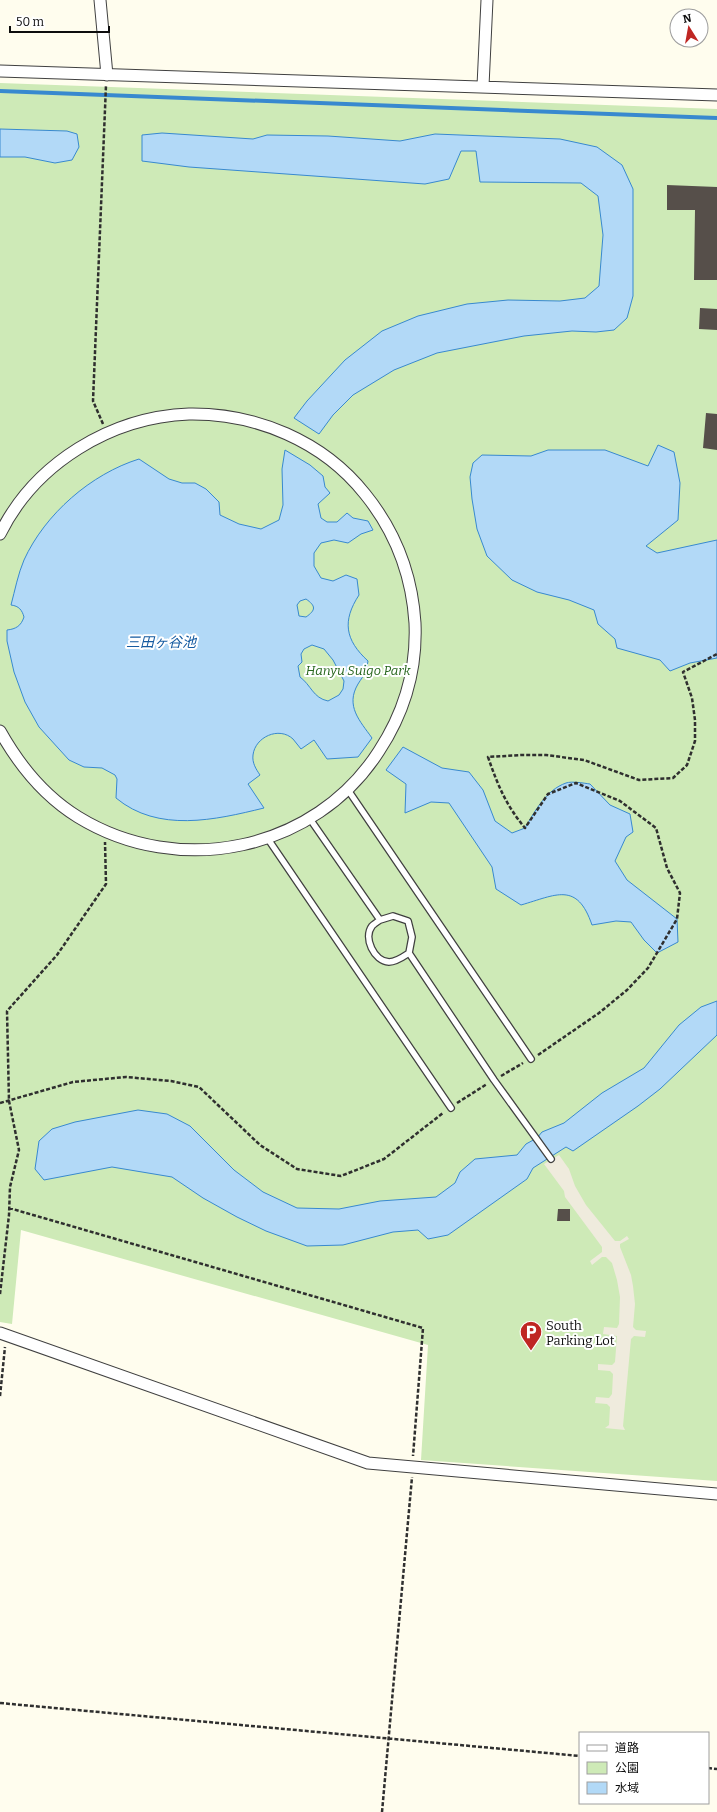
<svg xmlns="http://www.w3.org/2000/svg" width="717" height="1812" font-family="Bitter,'Noto Sans JP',serif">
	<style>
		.green { fill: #ceeab7 }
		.plaza { fill: #efebdd }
		.water { fill: #b2d9f7; stroke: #3889cf; fill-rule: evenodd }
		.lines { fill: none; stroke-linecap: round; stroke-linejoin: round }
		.stream { stroke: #3889cf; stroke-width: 4 }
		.building { fill: #564f4a }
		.lane-casing { stroke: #404040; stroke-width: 8 }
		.street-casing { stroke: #404040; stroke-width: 13 }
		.path { stroke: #2f2f2f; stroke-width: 2.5; stroke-dasharray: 4 2; stroke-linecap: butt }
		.lane { stroke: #fff; stroke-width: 5.5 }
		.street { stroke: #fff; stroke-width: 11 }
		.labels { text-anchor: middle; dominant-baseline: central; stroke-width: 4; stroke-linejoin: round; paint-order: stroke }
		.park-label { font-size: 13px; font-style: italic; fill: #27661d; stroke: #fff }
		.poi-label { font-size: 13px; fill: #0d0d0d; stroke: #fff; text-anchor: start }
		.water-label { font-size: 14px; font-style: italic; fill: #155ba1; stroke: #fff }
	</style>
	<rect width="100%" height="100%" fill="#fffdee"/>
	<path class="green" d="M0,83L717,109V1481L421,1460L428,1345L21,1230L12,1324L0,1322Z"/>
	<path class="plaza" d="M559,1155L569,1169L575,1186L586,1205L615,1241H620L627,1236L629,1239L620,1244V1247L631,1275L633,1286L635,1304L633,1327L636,1330L646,1331L645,1337L634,1336L631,1339L623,1426L625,1430L605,1428L609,1425L610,1407L607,1404L595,1403L596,1397L609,1398L612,1394L613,1374L610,1371L598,1370V1364L612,1365L615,1362L617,1336L603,1334L604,1327L617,1328L619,1324L620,1297L617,1280L612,1263L606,1257H602L592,1265L590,1261L602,1252V1247L565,1197L564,1191L544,1164Z"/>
	<path class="water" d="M0,129L67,131L77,134L79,147L72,160L55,163L25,157H0Z
		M162,133L253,139L267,135L328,136L400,141L435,134L560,139L597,147L622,165L633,189V296L627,318L614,330L596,332L572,331L524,336L437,353L394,370L353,395L333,415L319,434L294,418L307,401L345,360L382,331L418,316L467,304L508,300L560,301L585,298L599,286L603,235L598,196L581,183L480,182L476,151H461L449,179L425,184L189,167L142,161V135Z
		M658,445L674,452L680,483L678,520L646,546L657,553L717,540V658L690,663L670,671L660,660L617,648L615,639L598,624L594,610L569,600L537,592L512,580L487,556L477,529L472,499L470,477L473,463L482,455L531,456L548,450H605L648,466Z
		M285,450L310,465L323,476L325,487L330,493L318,504L321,518L327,522H337L347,513L353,518L368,521L373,530L361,534L348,543L334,540L321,543L314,553V566L321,578L333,581L346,575L357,579L359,595C342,621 345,640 368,661C366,674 365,673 358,684C345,706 360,721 372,738L358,757L327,759L314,740L301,749C298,746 296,742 293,739C279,726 255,737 253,755C252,763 256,769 260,775L248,784L264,808C215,820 158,833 116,798L117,779L115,775L102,768L84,767L69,760L39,727L25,702L14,672L7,641V630C16,629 21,626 24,617C22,610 19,606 11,605C15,590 18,574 24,560C45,514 91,474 139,459L169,479L182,483H195L206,489L219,502L220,515L239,524L261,529L279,520L283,505L282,469ZM306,599C316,606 316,610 306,617L299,616L297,605L300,601ZM312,645L324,649L333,660L344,681L343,689L339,695L328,701C313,698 311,685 300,677L298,666L302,662L301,654L304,649Z
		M403,747L442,768L469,772L483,790L495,821L512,833L525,828C535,811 546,790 566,783C572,781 583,783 590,784L610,805L630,814L633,832L626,837L615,861L627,880L677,919L678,942L657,953L644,940L631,922L616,921L592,925C577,881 556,895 521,905L496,889L492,867L449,803L431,802L405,813L406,784L386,770Z
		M717,1001V1035L660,1089L638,1106L573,1151L566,1147L533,1168L527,1179L448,1235L428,1239L418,1230L393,1232L343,1245L307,1246L266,1231L237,1217L203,1198L172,1177L112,1167L44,1180L35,1169L39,1141L52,1129L75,1122L138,1110L167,1114L190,1126L234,1170L263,1192L297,1208L339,1209L380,1201L436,1197L455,1183L460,1172L475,1159L517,1155L526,1144L537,1138L542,1132L564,1123L602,1093L644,1068L679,1025L701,1007Z"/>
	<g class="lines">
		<path class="stream" d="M0,91L717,118"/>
	</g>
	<path class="building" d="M667,185L717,187V280H694L695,210H667Z
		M700,308L717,309V330L699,329Z
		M706,413L717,414V450L703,448Z
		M558,1209H570V1221H557Z"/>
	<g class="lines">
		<g class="lane-casing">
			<path id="lane" d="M348,790L531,1059
				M310,819L380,920C377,922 374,924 372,926C363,938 374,961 389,962C396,962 403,957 409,953L412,937L408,921L393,916L380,920
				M268,839L451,1108
				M409,953L494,1080L551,1159"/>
		</g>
		<g class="street-casing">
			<path id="street" d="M100,0L107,75
				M0,71L717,95
				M483,86L487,0
				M0,534C35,463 111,417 189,414C256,413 323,441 365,494C395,531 412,575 415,623C417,669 404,713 379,751C315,851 179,879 78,817C44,796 19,765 0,731
				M0,1333L368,1463L717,1494"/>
		</g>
		<path class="path" d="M103,424L93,401L106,85
			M538,1055L599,1013L627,990L648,968L677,919L680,893L667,868L656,828L620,801L576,783L548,794L525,828C506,805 498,786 488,757L521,755H546L584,760L639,780L673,778L687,765L695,741V720L692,698L683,672L717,654
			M501,1076L523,1063
			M0,1103L73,1082L126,1077L171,1081L199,1087L260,1145L297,1169L341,1176L384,1159L443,1113
			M457,1103L487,1084
			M9,1208L423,1328L413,1456
			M0,1294L9,1215L10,1187L19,1150L9,1101L7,1011L57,955L106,884L105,842
			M0,1396L5,1347
			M0,1703L580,1756
			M708,1768L717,1769
			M382,1812L412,1477"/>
		<use href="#lane" class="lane"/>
		<use href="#street" class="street"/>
	</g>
	<defs>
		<g id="parking-pin" transform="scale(1.15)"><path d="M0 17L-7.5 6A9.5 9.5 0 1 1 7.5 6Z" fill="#bf2623" stroke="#fff"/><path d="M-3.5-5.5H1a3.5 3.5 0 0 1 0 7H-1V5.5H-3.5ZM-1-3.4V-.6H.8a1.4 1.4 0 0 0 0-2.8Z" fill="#fff"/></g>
	</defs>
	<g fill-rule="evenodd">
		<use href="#parking-pin" x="531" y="1332"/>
	</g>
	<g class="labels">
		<g class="park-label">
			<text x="358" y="670">Hanyu Suigo Park</text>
		</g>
		<g class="poi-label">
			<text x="546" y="1325">South<tspan x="546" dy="15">Parking Lot</tspan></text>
		</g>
		<g class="water-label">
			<text x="161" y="642">三田ヶ谷池</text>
		</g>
	</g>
	<rect x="579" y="1732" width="130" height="72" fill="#ffffff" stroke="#9e9e9e"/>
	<rect x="587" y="1745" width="20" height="6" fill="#ffffff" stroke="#9e9e9e"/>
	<text x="615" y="1752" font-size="12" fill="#0d0d0d">道路</text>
	<rect x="587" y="1762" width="20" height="12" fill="#ceeab7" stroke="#9e9e9e"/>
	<text x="615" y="1772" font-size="12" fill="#0d0d0d">公園</text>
	<rect x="587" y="1782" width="20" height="12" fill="#b2d9f7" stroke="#9e9e9e"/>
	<text x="615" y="1792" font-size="12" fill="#0d0d0d">水域</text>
	<g transform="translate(689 28) rotate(349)"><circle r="19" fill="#ffffff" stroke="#9e9e9e"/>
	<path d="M0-3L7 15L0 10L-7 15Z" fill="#bf2623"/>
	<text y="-6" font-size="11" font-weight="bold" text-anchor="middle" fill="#0d0d0d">N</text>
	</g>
	<path d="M10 26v6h99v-6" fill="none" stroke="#0d0d0d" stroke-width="2"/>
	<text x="16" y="26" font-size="12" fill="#0d0d0d" stroke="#ffffff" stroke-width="3" paint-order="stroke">50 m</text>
</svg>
